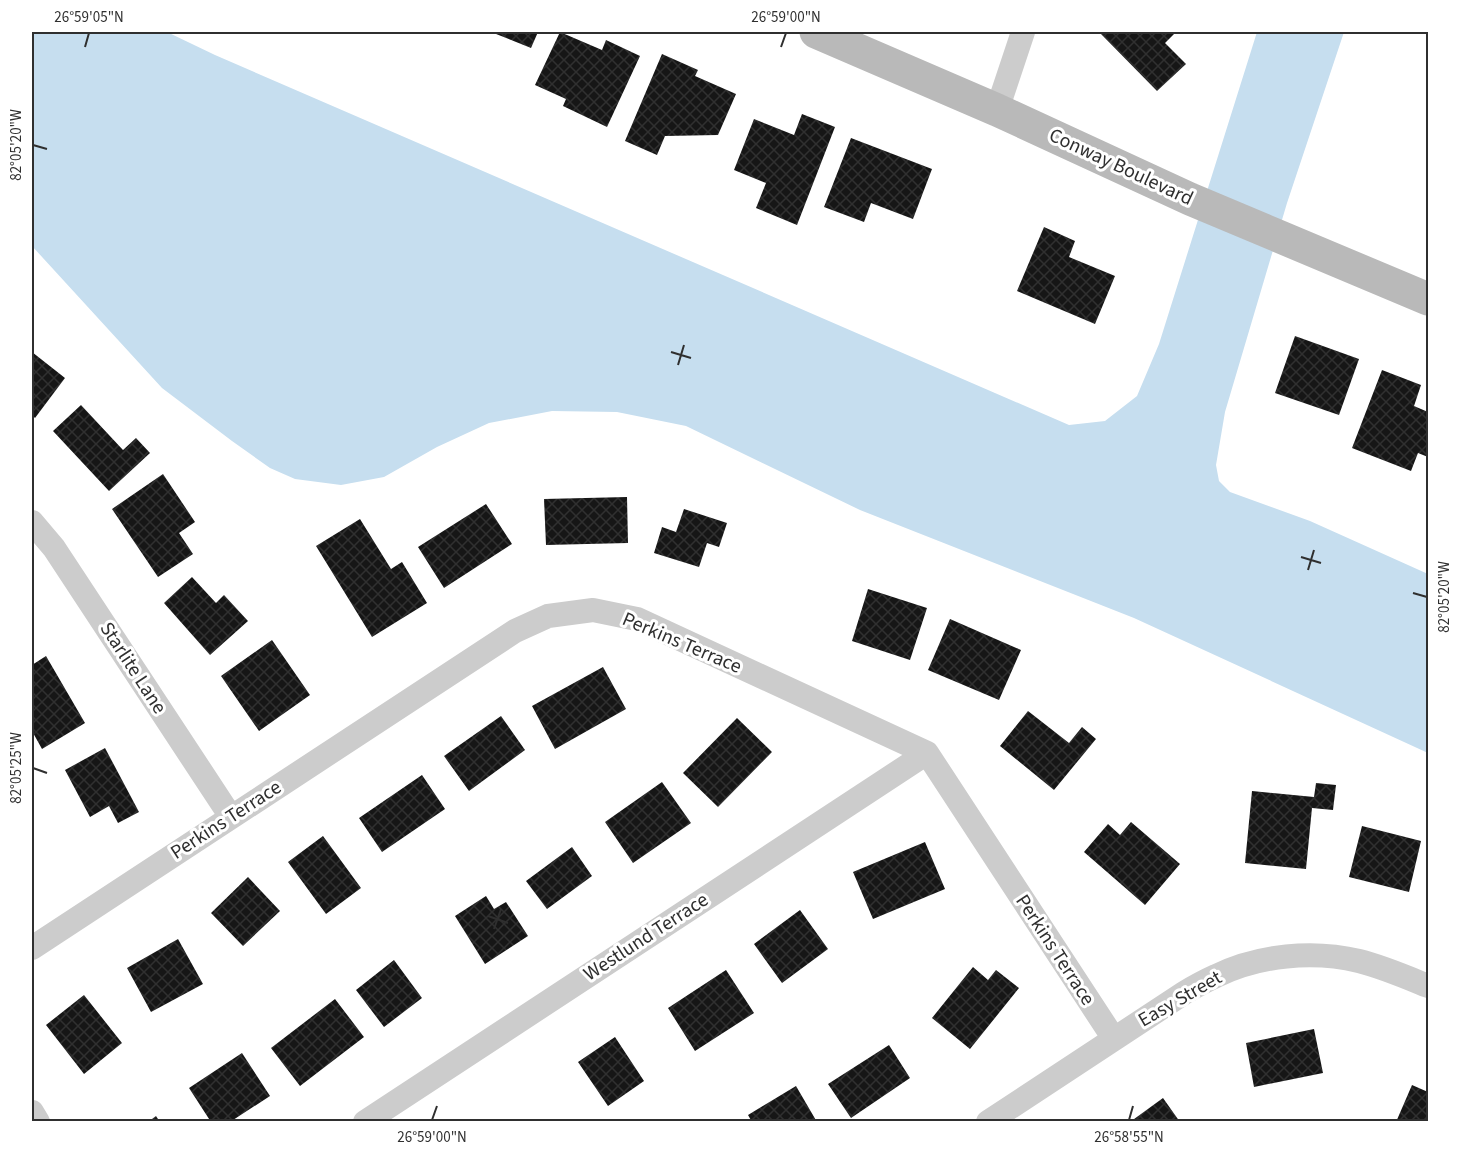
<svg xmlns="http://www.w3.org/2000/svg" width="1460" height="1153" font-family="'Source Sans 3',sans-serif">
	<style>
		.water { fill: #c6deef }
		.building { fill: url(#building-cross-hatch) }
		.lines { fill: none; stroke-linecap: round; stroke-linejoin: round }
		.street { stroke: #ccc; stroke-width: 24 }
		.secondary { stroke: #b9b9b9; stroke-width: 33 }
		.ticks { fill: none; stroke: #2f2f2f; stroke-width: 2 }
		.labels { text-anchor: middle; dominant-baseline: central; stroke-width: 6; stroke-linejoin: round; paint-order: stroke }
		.street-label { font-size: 20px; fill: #2f2f2f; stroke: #fff }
		.neatline { fill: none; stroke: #2f2f2f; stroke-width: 2 }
		.ticks-label { font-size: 15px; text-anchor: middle; fill: #2f2f2f }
	</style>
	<defs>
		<pattern id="building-cross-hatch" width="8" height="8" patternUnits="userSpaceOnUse" patternTransform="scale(1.5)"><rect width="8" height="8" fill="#161616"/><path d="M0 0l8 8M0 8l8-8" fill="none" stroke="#303030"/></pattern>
	</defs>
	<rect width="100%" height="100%" fill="#fff"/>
	<path class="water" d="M32,32H167L215,55L1069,425L1105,421L1137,396L1159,344L1257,32H1344L1287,203L1225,412L1216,465L1219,481L1230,492L1310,521L1428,574V753L1134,618L860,510L686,426L617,412L552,411L489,423L437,447L384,477L341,485L295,479L270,468L232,441L162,388L32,246Z"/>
	<path class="building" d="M491,32H538L531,48Z
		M560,32L602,50L606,40L640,56L607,127L563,106L566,99L535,85Z
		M1104,32H1173L1175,33L1165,43L1186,64L1157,91L1101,34Z
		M662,54L698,70L695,76L736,94L718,135L665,136L657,155L625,141Z
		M802,114L835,127L797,225L756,208L766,183L734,170L754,119L794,135Z
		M851,138L932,169L913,219L871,203L864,222L824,207Z
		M1044,227L1075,241L1069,257L1115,276L1095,324L1017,291Z
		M1295,336L1359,359L1339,415L1275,393Z
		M32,352L65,378L35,418L32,415Z
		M1382,370L1421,385L1414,406L1428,412V457L1418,453L1411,471L1352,448Z
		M81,405L123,450L136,438L150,453L109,491L53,431Z
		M163,474L195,522L179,533L193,554L158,577L112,509Z
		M627,497L628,543L546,545L544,499Z
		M486,504L512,544L444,588L418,547Z
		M684,509L727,523L719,547L707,543L699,567L654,553L662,527L676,532Z
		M360,519L391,569L402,562L427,603L372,637L316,546Z
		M192,577L216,603L224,595L248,621L210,655L164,603Z
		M868,589L927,608L910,660L852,641Z
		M950,619L1021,650L999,700L928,670Z
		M272,640L310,695L259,731L221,676Z
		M46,656L85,723L42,749L32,731V665Z
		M603,667L626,709L555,749L532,706Z
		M1028,711L1069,743L1082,727L1096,739L1054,790L1000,746Z
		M501,716L525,750L469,791L444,756Z
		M737,718L772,752L718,807L683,773Z
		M105,748L139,812L118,823L109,806L90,817L65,770Z
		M422,775L445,809L382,852L359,818Z
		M662,782L691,823L633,863L605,822Z
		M1316,783L1336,785L1333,810L1312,808L1306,869L1245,863L1252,791L1314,797Z
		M1131,822L1180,864L1145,905L1084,852L1108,824L1120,835Z
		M1362,826L1421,841L1409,892L1349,877Z
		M323,836L361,888L326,914L288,862Z
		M925,842L945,889L873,919L853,872Z
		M572,847L592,876L547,909L526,881Z
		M248,877L280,911L243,946L211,913Z
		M486,896L494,909L506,902L528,936L485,964L455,916Z
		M800,910L828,949L782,983L754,944Z
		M178,939L203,984L151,1012L127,968Z
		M394,960L422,998L384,1027L356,990Z
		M973,967L988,980L996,970L1019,988L970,1049L932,1018Z
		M726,970L754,1013L695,1051L668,1008Z
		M84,995L122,1043L84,1074L46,1025Z
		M335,999L364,1037L300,1086L271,1048Z
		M1314,1029L1323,1073L1254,1087L1246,1043Z
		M615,1037L644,1081L608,1106L578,1062Z
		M889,1045L910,1078L851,1118L828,1084Z
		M242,1053L270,1096L230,1122H211L189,1088Z
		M1412,1085L1428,1092V1122H1396Z
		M796,1086L817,1122H752L748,1115Z
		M1163,1098L1180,1122H1130Z
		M156,1116L160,1122H148Z"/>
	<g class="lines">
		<path class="street" d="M997,110L1023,32
			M32,522L54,548L231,817
			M32,948L515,631L548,616L593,610L637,619L927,753L1114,1039
			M32,1112L38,1122
			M365,1122L927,753
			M988,1122L1184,993C1194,987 1205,981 1216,976C1259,955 1313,950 1359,961C1383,967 1406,977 1428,986"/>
		<path class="secondary" d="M816,32L997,110L1190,199L1428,299"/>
	</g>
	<path class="ticks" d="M85,47L89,33M781,47L786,33M33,145L47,149M671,352L691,358M678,365L684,345M1301,557L1321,563M1308,570L1314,550M1413,593L1427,597M33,768L47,773M488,916L508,923M494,929L501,909M432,1120L437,1106M1129,1120L1133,1106"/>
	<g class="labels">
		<g class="street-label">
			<text transform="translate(1121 167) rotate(25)">Conway Boulevard</text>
			<text transform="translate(682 643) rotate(23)">Perkins Terrace</text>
			<text transform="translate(133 668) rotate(57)">Starlite Lane</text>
			<text transform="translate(226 820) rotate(-33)">Perkins Terrace</text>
			<text transform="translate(646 937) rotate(-33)">Westlund Terrace</text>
			<text transform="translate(1055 950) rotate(57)">Perkins Terrace</text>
			<text transform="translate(1180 999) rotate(-30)">Easy Street</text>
		</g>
	</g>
	<rect width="1460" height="1153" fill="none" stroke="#ffffff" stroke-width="66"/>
	<rect x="33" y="33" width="1394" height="1087" class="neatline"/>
	<g class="ticks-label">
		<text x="89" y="22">26°59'05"N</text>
		<text x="786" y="22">26°59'00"N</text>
		<text transform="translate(16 145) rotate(-90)" y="5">82°05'20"W</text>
		<text transform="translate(1444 597) rotate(-90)" y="5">82°05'20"W</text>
		<text transform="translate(16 768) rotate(-90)" y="5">82°05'25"W</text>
		<text x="432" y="1142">26°59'00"N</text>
		<text x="1129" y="1142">26°58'55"N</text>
	</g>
</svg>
